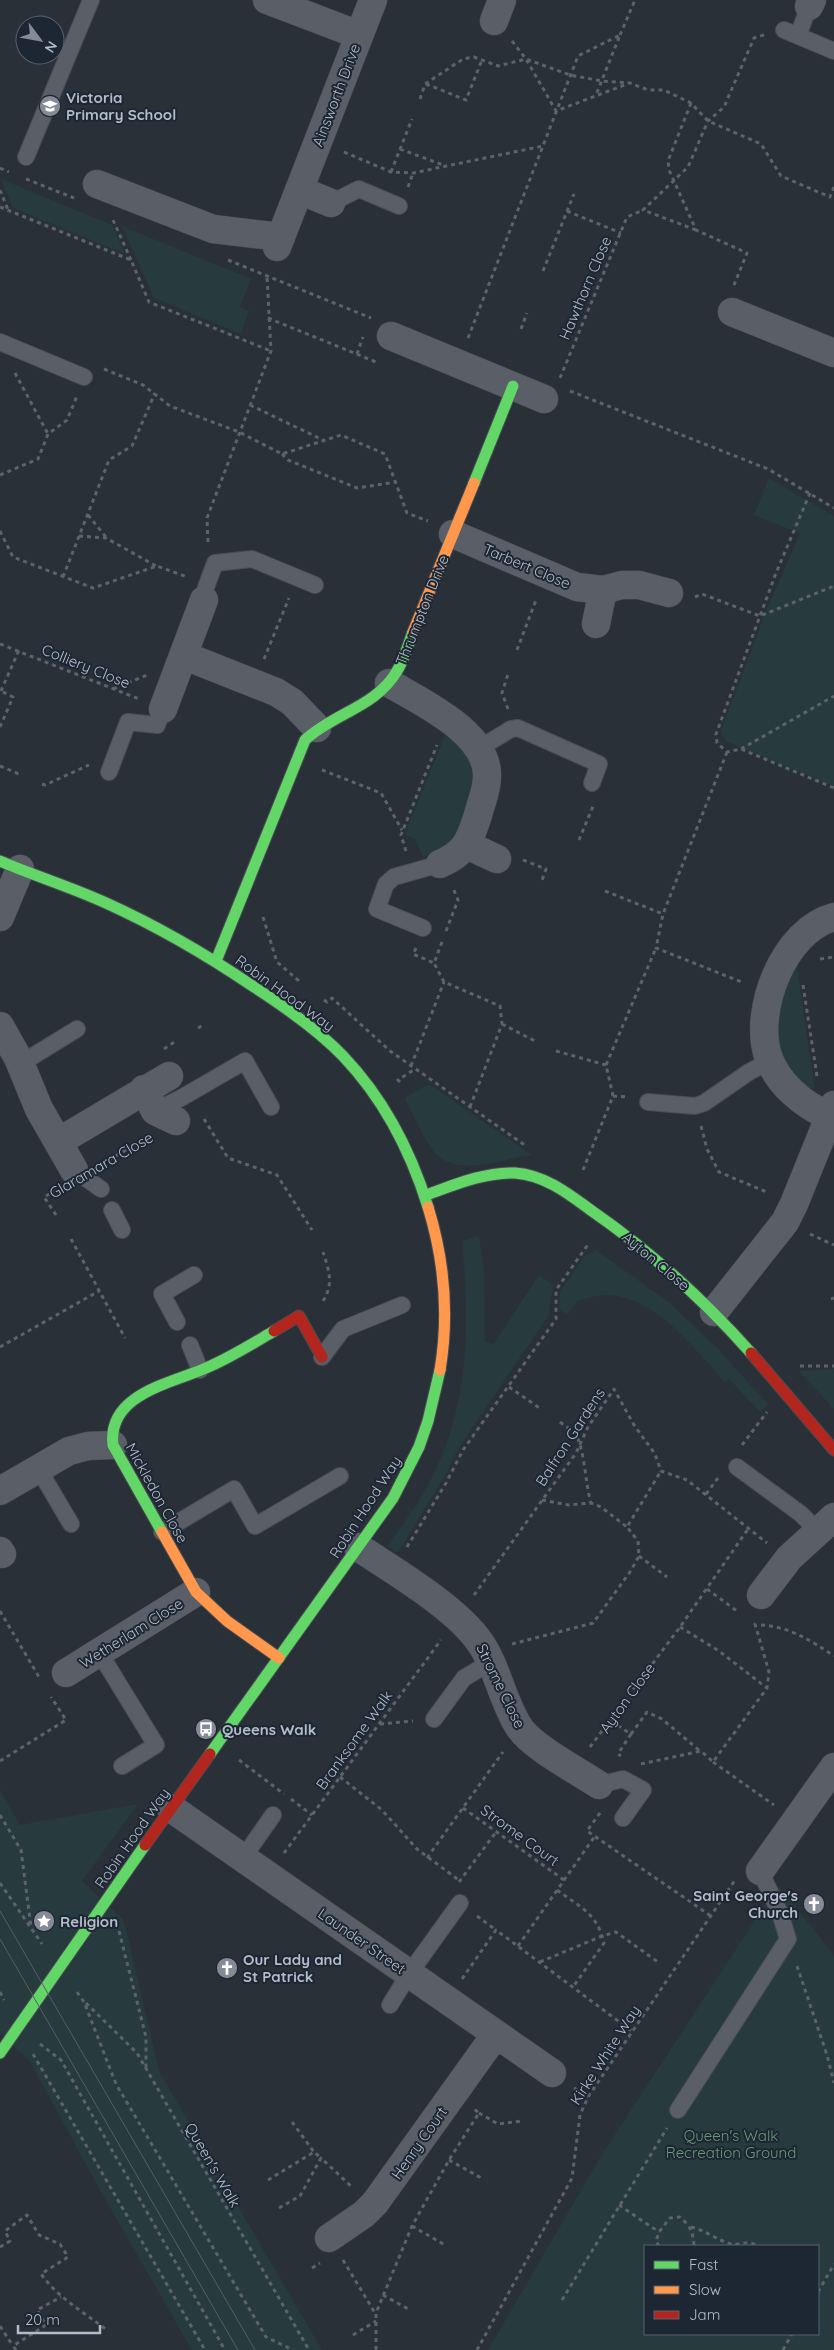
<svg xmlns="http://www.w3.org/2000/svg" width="834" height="2350" font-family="Quicksand,sans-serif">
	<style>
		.green { fill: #273a3e; fill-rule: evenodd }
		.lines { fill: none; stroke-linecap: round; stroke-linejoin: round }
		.lane-casing { stroke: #484c53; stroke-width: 18 }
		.street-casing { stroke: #484c53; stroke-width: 29 }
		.fast-casing { stroke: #484c53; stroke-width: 13 }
		.slow-casing { stroke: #484c53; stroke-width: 13 }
		.jam-casing { stroke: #484c53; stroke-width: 13 }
		.path { stroke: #5d636a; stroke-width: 3; stroke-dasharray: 4 4; stroke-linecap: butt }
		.lane { stroke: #5a5e66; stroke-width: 16 }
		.street { stroke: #5a5e66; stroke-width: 28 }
		.fast { stroke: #63d668; stroke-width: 11 }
		.slow { stroke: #ff974d; stroke-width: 11 }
		.jam { stroke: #b3261e; stroke-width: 11 }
		.tram { stroke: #595d64; stroke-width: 1 }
		.labels { text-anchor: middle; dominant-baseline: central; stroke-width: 4; stroke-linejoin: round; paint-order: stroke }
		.street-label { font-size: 15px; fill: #b4bcc9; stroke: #1d2633 }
		.poi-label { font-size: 15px; font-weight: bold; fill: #b4bcc9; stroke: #1d2633; text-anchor: start }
		.park-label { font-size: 15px; fill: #6b9a76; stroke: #1d2633 }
	</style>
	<rect width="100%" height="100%" fill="#2a3038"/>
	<path class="green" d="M1,179L112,225L125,254L13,208Z
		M122,226L251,279L240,307L249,311L241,334L154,298Z
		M769,478L834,516V786L725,741L721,731L764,616L800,533L754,515Z
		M445,735C456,744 471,752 474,766C477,780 462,835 451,844C444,850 431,853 423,857L415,839L405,834Z
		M797,967L815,1089L803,1086L787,1072L774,1034V1021L792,968Z
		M429,1084L532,1155C502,1159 459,1178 435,1153C425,1142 412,1112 405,1098Z
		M479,1236L484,1270L485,1341L494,1344L539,1275L553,1285L549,1315L458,1449L445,1476L398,1552H396L388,1546C400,1528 413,1511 424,1492C470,1412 470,1329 462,1241Z
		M596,1250L671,1304L717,1348L768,1404L760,1412L729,1379L725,1382C693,1348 656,1295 604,1295C595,1295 586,1299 578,1301L567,1315L559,1309L560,1292L585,1256Z
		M834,1369V1409L799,1371Z
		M0,1790L20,1825L138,1804L82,1881L124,1920L159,2071L322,2350H192L100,2190L29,2060L0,2034Z
		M778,1885L834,1955V2350H488L601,2156ZM645,2246H818V2334H645Z"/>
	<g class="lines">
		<g class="lane-casing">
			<path id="lane" d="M784,30L834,51
				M798,36L809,6
				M26,157L91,0
				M331,203L359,189L399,206
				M0,342L84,377
				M204,600L206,587L215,563L252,559L315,585
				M478,749L511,729L518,728L599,764L592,783
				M109,772L128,722L157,725L163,709
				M423,928L377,909L386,884L394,877L440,864
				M20,1064L77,1029
				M648,1102L695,1106L704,1103L749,1072L770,1061
				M155,1111L181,1098L245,1061L271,1107
				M74,1170L101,1189
				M112,1210L122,1230
				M177,1322L162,1294L194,1275
				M190,1345L200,1370
				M322,1357L343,1329L402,1305
				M737,1467L801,1514L818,1531
				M38,1468L71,1524
				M162,1532L234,1489L255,1526L340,1476
				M99,1652L156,1745L122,1766
				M434,1719L464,1678L491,1662
				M599,1785L623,1779L643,1790L623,1818
				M243,1858L273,1815
				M390,2005L409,1974L460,1903
				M678,2110L788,1939L780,1913L760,1871"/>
		</g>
		<g class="street-casing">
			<path id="street" d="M267,0L359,35
				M809,6L812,0
				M494,21L502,0
				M97,184L213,229L281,237
				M299,190L331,203
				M277,247L373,0
				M732,312L834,353
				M391,336L544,399
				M453,534L577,587L603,590L622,585H639L669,593
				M596,624L603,590
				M185,656L276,692L292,702L317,728
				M389,683C421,702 489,733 487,777C487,790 481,803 478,815C470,840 466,853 440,864
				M163,709L204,600
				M467,845L497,859
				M0,917L20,869
				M0,1026L18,1058L39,1109L74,1170
				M144,1089L155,1111L176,1121
				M829,1116C803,1105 777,1083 768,1056C753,1010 784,930 834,917
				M58,1142L169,1076
				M714,1312L785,1222L794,1204L834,1105
				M0,1491L69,1451L88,1446L113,1445
				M358,1547C394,1571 450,1604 476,1637C497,1663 501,1699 519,1727C532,1747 578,1771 599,1785
				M0,1551L2,1554
				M761,1595L789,1558L834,1517
				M66,1673L196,1592
				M171,1808L552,2073
				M760,1871L834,1767
				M329,2238L364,2214L375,2203L496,2034"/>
		</g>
		<g class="fast-casing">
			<path id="fast" d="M474,483L513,386
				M0,861C35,876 71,887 106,903C157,926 207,955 254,987C285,1007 317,1029 343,1056C383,1098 411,1152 428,1207
				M216,961L305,740C334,713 376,707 397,671C404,660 408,645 413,632
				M426,1195C454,1185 484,1172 515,1173C545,1175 569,1194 592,1211C651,1252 704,1300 751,1353
				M162,1532L113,1445C107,1394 172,1383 206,1368C230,1358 252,1344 274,1331
				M210,1754L393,1498L419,1447L428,1421L440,1370
				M0,2053L145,1845"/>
		</g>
		<g class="slow-casing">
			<path id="slow" d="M413,632L474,483
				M428,1207C444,1259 449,1316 440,1370
				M162,1532L196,1592L227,1621L279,1658"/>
		</g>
		<g class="jam-casing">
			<path id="jam" d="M274,1331L299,1316L322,1357
				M751,1353L834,1450
				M145,1845L210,1754"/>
		</g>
		<path class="path" d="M620,35L635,0
			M512,41L526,59L570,75L602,81L630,83L648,90H664L691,103L708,121L761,144L781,176L830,197L834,187
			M426,84L466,100L482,60
			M420,99L425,84L463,59L474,57L498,66L526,59L556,111L627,84
			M691,103L668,161L669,170L696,230L747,253L734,285
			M400,149L446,166
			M344,152L391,172L413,173L543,146
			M0,168L9,172
			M391,172L412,119
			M26,179L74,198
			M408,187L413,173
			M0,190L8,210
			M0,207L131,260L149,302L271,351
			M567,211L621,233
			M113,220L131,260
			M696,230L643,210L688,167L708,121L724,107L754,38L764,35
			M228,260L371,318
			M543,271L574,194
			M268,318L376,362
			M521,329L527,313
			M468,338L578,56L620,35L596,95
			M357,354L363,337
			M104,369L143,385L170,406L239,432L282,454L341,435L385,454L407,513L428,521
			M15,373L48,434
			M560,378L627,217L643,210
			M570,391L768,469L834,508
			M250,405L323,440
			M282,454L288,460L357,488L396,482
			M0,475L38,459L48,434L67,420L77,396
			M810,493L776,573L716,734L717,743L727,752L741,749L834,788
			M88,515L106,537
			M0,531L13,557L93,588L157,566L187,577
			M79,536L106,538L156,566
			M208,542L207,518L271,351L267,276
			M63,577L109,460L132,446L155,393
			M695,597L702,594L760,616L834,586
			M0,644L139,699
			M517,650L536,600
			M264,659L289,598
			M113,689L147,675
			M1,691L19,650
			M508,709L502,693L508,674
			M0,727L13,697L1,691
			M741,749L834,696
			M727,752L663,914L656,948L744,983
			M0,766L19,774
			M322,770L381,793L402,830
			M42,784L45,785L89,765
			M579,840L594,804
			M406,851L401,835L437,745
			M523,860L546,869L541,883
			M605,891L663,914
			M263,917L277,962L299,981
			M446,931L458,900L453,888
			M442,942L434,963L444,982L500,1006L502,1024L470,1107
			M416,948L413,954L434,963
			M820,959L834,957
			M803,985L817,1076
			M324,1000L327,1002L332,998L390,1051L526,1146
			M502,1024L537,1042
			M198,1028L203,1025
			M164,1049L176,1041
			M556,1051L606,1065
			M411,1066L444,982
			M400,1082L398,1080L415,1069
			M613,1096L606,1065L656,948
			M613,1096L628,1097
			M204,1119L228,1158L277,1175L312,1230
			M701,1126L707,1149L719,1172L769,1193
			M102,1164L148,1137
			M583,1170L613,1096
			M56,1215L44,1197L57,1190
			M810,1234L834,1245
			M71,1239L125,1338
			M831,1299L834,1298
			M323,1301C334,1284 329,1270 323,1252
			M0,1347L99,1291
			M800,1366H834
			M509,1387L541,1409
			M560,1422C565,1426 571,1429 575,1434C585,1448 585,1484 591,1503
			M742,1445L767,1412
			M706,1494L718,1478
			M542,1500L569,1505L591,1503L601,1507L627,1527
			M407,1547L446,1483L463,1450L556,1319V1290L589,1243
			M639,1556L667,1577
			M707,1589L737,1611
			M474,1595L576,1453L588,1427L614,1389L634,1425L655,1454L661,1471L687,1480L767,1543
			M0,1611L39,1677
			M761,1625C790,1627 810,1640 834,1656
			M680,1627L719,1651L767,1688
			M512,1644L593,1623L630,1572L639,1556L638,1541L627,1527L661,1471
			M611,1721L631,1734L618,1754L621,1756
			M380,1724L413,1721
			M631,1734L647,1712L662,1719L700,1751
			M590,1747L680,1627L748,1529
			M239,1760L284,1794
			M0,1761L66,1720L51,1697
			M713,1762L774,1805
			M641,1764L701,1751L713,1762L767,1688L769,1672L755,1624L758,1621
			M340,1777L382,1810L417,1849L460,1881
			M291,1799L312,1815
			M463,1808L564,1880
			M600,1813L587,1831L711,1916
			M0,1815L21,1850L31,1927
			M284,1853L441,1640
			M427,1858L503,1752
			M459,1882L496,1832
			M0,1883L42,1944
			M557,1890C581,1908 597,1913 604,1943L573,1987
			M477,1916L496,1930
			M119,1931L146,2037V2071
			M518,1946L595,1836
			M540,1962L602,1936L616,1932L658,1962
			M797,1966L827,2055L834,2083
			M462,1979L496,1930L633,2032
			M0,1992L4,2000
			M77,1992L84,2002L116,2084L266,2337L293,2350
			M86,2003L137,2053L309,2350
			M40,2044L61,2060L225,2350
			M33,2054L205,2350
			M574,2088L588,2097
			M479,2113L498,2124L521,2121
			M292,2122L314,2152
			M449,2160L483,2179
			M268,2180L314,2152L321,2158
			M619,2205L659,2232
			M279,2208L300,2196L321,2158L353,2188
			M412,2226L445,2245
			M691,2227C705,2230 717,2240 731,2244C740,2246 749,2239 757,2246
			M659,2246L656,2241L659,2232L670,2218L680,2217C691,2227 693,2232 694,2246
			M0,2247L10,2241L5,2231L27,2215L39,2235L60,2244L68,2257L41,2274C59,2299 84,2312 108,2331
			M343,2260L375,2313
			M312,2268L320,2263
			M818,2292L834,2264
			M383,2295L410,2310
			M562,2300L667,2128
			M0,2326L13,2346
			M353,2335L376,2321
			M16,2350L13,2346L46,2325L37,2310L61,2297
			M376,2350V2313L412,2226L449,2160L479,2113L474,2109
			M477,2350L572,2178L580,2115L588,2097L735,1880
			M783,2350L792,2334"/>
		<use href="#lane" class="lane"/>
		<use href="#street" class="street"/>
		<use href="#fast" class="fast"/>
		<use href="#slow" class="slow"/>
		<use href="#jam" class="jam"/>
		<path class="tram" d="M0,1911L255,2350
			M0,1939L238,2350"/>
	</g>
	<defs>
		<g id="school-disc" transform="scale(1.125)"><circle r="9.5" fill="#848b96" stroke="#1d2633"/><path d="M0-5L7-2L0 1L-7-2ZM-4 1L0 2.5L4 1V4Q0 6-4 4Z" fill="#fff"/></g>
		<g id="bus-disc" transform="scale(1.125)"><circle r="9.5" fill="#848b96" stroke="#1d2633"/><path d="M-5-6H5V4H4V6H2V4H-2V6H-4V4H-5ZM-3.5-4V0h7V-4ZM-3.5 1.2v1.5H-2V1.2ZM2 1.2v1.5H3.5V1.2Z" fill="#fff"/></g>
		<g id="church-disc" transform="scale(1.125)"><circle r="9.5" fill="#848b96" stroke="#1d2633"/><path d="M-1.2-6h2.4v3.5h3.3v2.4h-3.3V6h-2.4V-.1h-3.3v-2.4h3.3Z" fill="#fff"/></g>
		<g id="sight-disc" transform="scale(1.125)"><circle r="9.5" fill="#848b96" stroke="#1d2633"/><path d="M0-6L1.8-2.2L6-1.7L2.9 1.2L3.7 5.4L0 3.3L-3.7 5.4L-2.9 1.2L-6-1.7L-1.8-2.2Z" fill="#fff"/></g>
	</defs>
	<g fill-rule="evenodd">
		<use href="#school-disc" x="50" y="106"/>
		<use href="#bus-disc" x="206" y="1729"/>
		<use href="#church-disc" x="814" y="1904"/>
		<use href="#sight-disc" x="44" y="1921"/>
		<use href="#church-disc" x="227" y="1968"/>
	</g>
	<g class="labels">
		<g class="street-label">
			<text transform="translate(336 95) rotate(-69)">Ainsworth Drive</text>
			<text transform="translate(585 288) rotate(-67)">Hawthorn Close</text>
			<text transform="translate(527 566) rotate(23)">Tarbert Close</text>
			<text transform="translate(422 610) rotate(-68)">Thrumpton Drive</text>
			<text transform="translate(86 666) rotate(22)">Colliery Close</text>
			<text transform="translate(285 993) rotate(36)">Robin Hood Way</text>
			<text transform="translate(101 1165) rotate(-30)">Glaramara Close</text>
			<text transform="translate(656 1261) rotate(40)">Ayton Close</text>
			<text transform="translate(570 1437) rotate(-57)">Balfron Gardens</text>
			<text transform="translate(157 1493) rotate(61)">Mickledon Close</text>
			<text transform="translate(365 1507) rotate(-57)">Robin Hood Way</text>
			<text transform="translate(131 1633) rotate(-32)">Wetherlam Close</text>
			<text transform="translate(501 1686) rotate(64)">Strome Close</text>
			<text transform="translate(627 1698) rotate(-54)">Ayton Close</text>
			<text transform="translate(354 1740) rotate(-54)">Branksome Walk</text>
			<text transform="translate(520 1835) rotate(36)">Strome Court</text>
			<text transform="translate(132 1838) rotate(-55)">Robin Hood Way</text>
			<text transform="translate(362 1941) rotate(35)">Launder Street</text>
			<text transform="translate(605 2055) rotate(-57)">Kirke White Way</text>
			<text transform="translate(419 2143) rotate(-55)">Henry Court</text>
			<text transform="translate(213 2165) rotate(60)">Queen's Walk</text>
		</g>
		<g class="poi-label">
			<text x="66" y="97">Victoria<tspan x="66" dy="17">Primary School</tspan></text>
			<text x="222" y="1729">Queens Walk</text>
			<text x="798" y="1895" text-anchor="end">Saint George's<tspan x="798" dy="17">Church</tspan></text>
			<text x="60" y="1921">Religion</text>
			<text x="243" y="1959">Our Lady and<tspan x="243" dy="17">St Patrick</tspan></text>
		</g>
		<g class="park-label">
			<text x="731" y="2135">Queen's Walk<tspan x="731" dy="17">Recreation Ground</tspan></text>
		</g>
	</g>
	<rect x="644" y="2245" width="175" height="90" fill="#1d2633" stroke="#59626f"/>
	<rect x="654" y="2261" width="25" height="8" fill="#63d668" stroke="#59626f"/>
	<text x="689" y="2270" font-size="15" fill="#b4bcc9">Fast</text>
	<rect x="654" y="2286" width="25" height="8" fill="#ff974d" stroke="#59626f"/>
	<text x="689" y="2295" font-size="15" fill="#b4bcc9">Slow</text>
	<rect x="654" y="2311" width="25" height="8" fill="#b3261e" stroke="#59626f"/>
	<text x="689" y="2320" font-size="15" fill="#b4bcc9">Jam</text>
	<g transform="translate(40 40) rotate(122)"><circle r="24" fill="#1d2633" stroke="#59626f"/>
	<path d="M0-4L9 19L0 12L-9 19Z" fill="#848b96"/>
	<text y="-8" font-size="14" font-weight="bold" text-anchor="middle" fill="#b4bcc9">N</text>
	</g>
	<path d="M18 2325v8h82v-8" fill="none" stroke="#b4bcc9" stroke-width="2.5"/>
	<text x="25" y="2325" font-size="15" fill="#b4bcc9" stroke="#1d2633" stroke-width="4" paint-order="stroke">20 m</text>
</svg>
